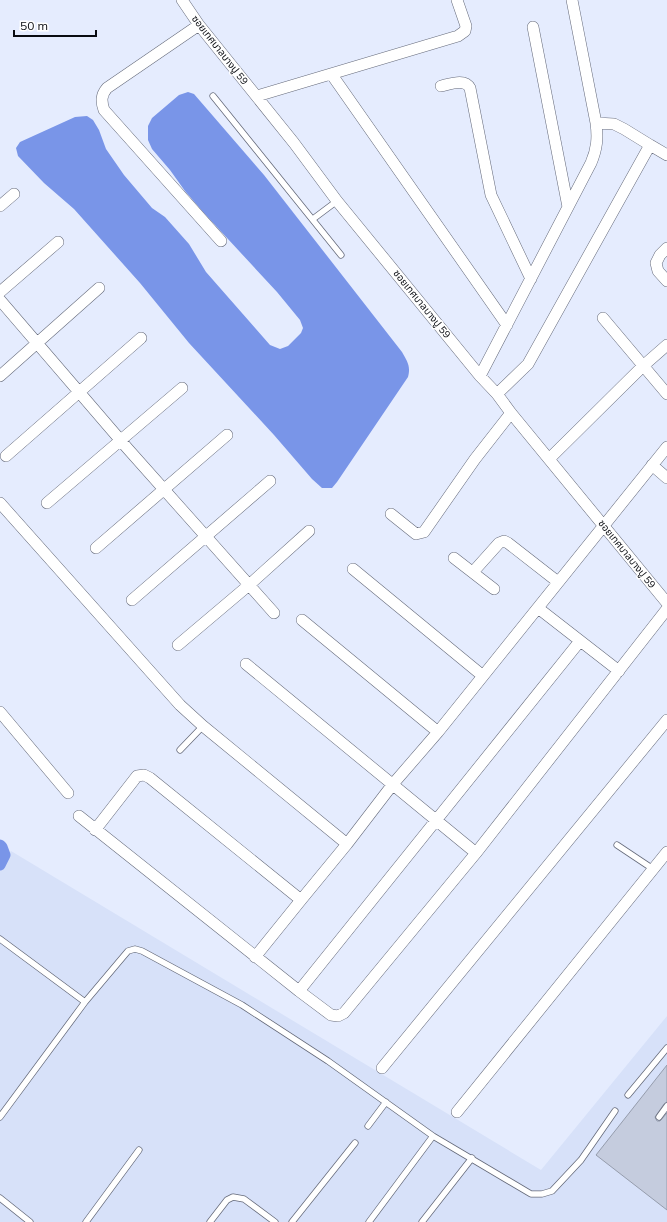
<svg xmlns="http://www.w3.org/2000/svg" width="667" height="1222" font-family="Mulish,'Noto Sans Thai',sans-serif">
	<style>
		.built { fill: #d7e1f9 }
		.water { fill: #7995e8 }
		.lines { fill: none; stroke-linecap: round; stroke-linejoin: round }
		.canal { stroke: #7995e8; stroke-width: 11 }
		.building { fill: #c5ccde; stroke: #959cac }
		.service-casing { stroke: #666b7b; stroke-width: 7 }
		.minor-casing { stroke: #666b7b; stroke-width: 12 }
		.service { stroke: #fff; stroke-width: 5.5 }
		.minor { stroke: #fff; stroke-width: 11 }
		.labels { text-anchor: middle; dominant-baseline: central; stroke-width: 3; stroke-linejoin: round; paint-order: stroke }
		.street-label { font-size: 10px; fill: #090b11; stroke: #fff }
	</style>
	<rect width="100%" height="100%" fill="#e5ecfe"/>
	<path class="built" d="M11,851L541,1170L667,1016V1222H0V866Z"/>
	<path class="water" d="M188,92L194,94L264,175L402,352C407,361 411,366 408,377L337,482L332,488H322L312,479L274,435L189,343L140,283L74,209L44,183L18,156L16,148L20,142L75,117L87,116L93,120L99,130L106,149L124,175L152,208L165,217L189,244L206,272L270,345L280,349L288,346L301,333L303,328L300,320L277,292L203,212L185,191L170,170L152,149L148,140V126L152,118L179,95Z"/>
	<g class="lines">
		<path class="canal" d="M0,845L2,847L5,855L0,865"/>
	</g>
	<path class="building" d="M667,1065V1102L664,1104L655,1117L657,1121H660L667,1113V1210L596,1155Z"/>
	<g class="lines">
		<g class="service-casing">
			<path id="service" d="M213,96L341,255
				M313,219L337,201
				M180,750L203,726
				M617,845L653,869
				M0,939L85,1002L128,951L135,949L142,951L242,1005L328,1061L433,1136
				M628,1095L667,1048
				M0,1117L85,1002
				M659,1117L667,1106
				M368,1126L386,1102
				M0,1198L30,1222
				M86,1222L139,1150
				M210,1222L227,1200L233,1197L244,1199L275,1222
				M292,1222L355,1143
				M369,1222L433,1136L531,1194H542L552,1191L581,1160L615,1111
				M422,1222L472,1158"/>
		</g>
		<g class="minor-casing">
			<path id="minor" d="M182,0L199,25L294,143L337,201L480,376L497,394L511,413L667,603
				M199,25L107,88C101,95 101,101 104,110L221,241
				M533,27L568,207
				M332,75L507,325
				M441,86C450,84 465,78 470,88L491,195L531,279
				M257,96L458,36L465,31L466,26L457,0
				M596,123L614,124L624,129L650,145
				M0,206L14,194
				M667,248L660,255L656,263L658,271L667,281
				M0,292L58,242
				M0,300L128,449L274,613
				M603,318L667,394
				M0,376L99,288
				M480,376L591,163C597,149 598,138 596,123L572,0
				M497,394L528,364L650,145L667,155
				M6,456L141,338
				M549,459L643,366L667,345
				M652,465L667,478
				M0,503L180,705L203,726L347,844
				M47,503L182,388
				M391,514L416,534L424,532L475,459L511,413
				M96,548L227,435
				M454,558L494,589
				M353,569L483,676
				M473,572L499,543L504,541L508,543L558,582
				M132,600L270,481
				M538,608L619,671
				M302,620L438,732
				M178,645L249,585L309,531
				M246,664L476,853
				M0,712L68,793
				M79,816L299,991L331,1015L338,1016L344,1013L476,853L667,609
				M95,830L137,776L144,775L150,778L301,900
				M255,957L301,900L347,844L393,784L438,732L667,447
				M299,991L580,641
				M382,1068L667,720
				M457,1112L667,852"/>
		</g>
		<use href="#service" class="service"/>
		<use href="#minor" class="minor"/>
	</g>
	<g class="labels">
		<g class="street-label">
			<text transform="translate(220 50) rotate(52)">ซอยเทศบาลบางปู 59</text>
			<text transform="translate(422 304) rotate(51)">ซอยเทศบาลบางปู 59</text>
			<text transform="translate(627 554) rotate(51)">ซอยเทศบาลบางปู 59</text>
		</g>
	</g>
	<path d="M14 30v6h82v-6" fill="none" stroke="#090b11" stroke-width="2"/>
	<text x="20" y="30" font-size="12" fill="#090b11" stroke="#ffffff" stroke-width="3" paint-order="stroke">50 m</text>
</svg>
